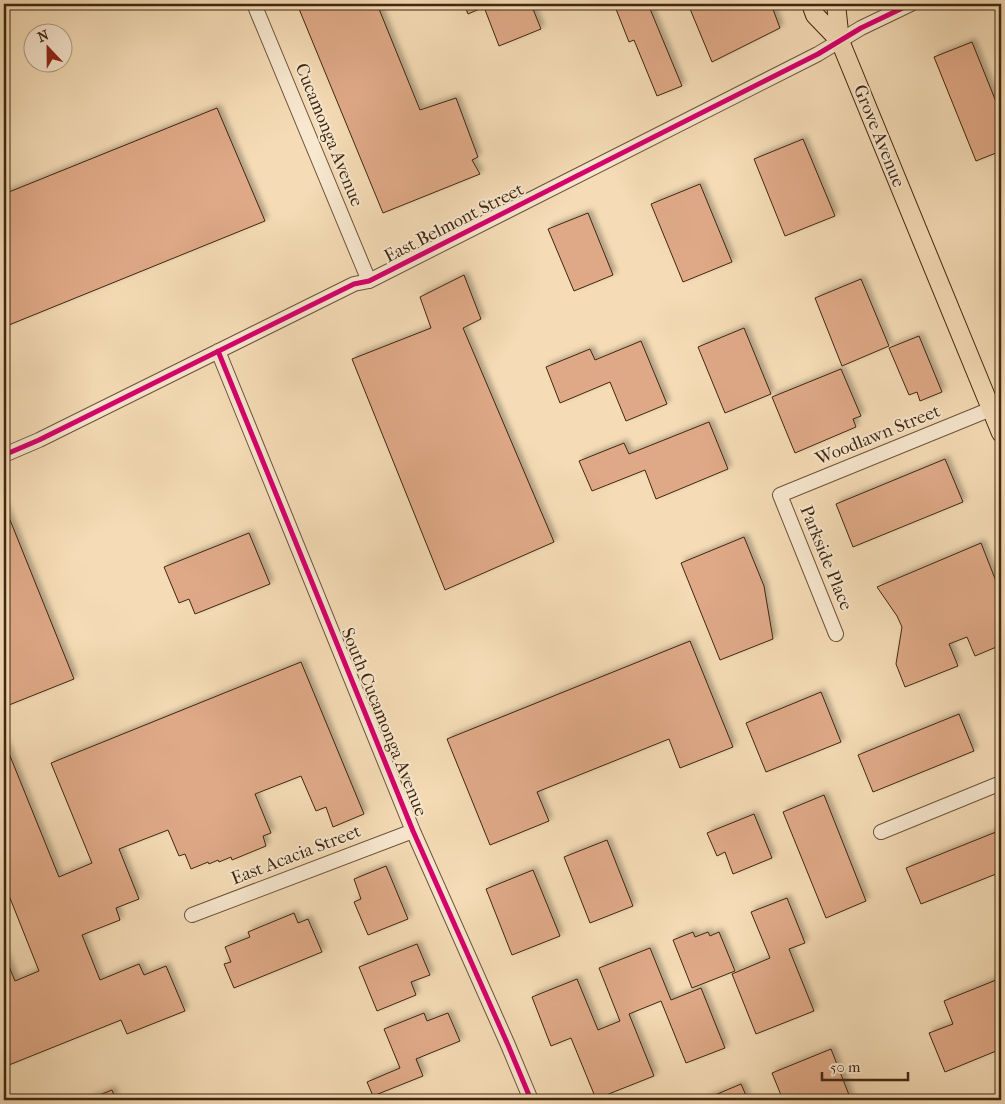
<svg xmlns="http://www.w3.org/2000/svg" width="1005" height="1104" font-family="'IM FELL French Canon',serif">
	<style>
		.building { fill: #dfa987; stroke: #3f2710; filter: url(#shadow) }
		.lines { fill: none; stroke-linecap: round; stroke-linejoin: round }
		.minor-casing { stroke: #6c543a; stroke-width: 16 }
		.major-casing { stroke: #3f2710; stroke-width: 20 }
		.minor { stroke: #f8e8d0; stroke-width: 14 }
		.major { stroke: #f5dcb6; stroke-width: 18 }
		.cycleway-casing { stroke: #f8e8d0; stroke-width: 8 }
		.cycleway { stroke: #d6006c; stroke-width: 5 }
		.labels { text-anchor: middle; dominant-baseline: central; stroke-width: 4; stroke-linejoin: round; paint-order: stroke }
		.street-label { font-size: 18px; fill: #3f2710; stroke: #f8e8d0 }
	</style>
	<defs>
		<filter id="shadow"><feDropShadow dx="3.5" dy="-3.5" stdDeviation="2.5" flood-color="#0004"/></filter>
	</defs>
	<rect width="100%" height="100%" fill="#f5dcb6"/>
	<filter id="stains"><feTurbulence type="fractalNoise" baseFrequency=".004" numOctaves="4"/><feColorMatrix values="0 0 0 0 .2 0 0 0 0 .09 0 0 0 0 .02 0 0 0 .5 -.17"/></filter>
	<radialGradient id="worn" r=".72"><stop offset=".6" stop-color="#630" stop-opacity="0"/><stop offset="1" stop-color="#630" stop-opacity=".3"/></radialGradient>
	<path class="building" d="M297,4H377L420,110L456,98L478,157L472,160L480,174L383,213Z
		M464,4H531L541,29L499,46L484,7L468,14Z
		M614,4H648L682,86L657,96L634,40L629,42Z
		M688,4H771L780,28L712,62Z
		M972,42L1001,114V151L976,161L934,57Z
		M217,108L265,221L4,327V194Z
		M803,139L835,216L785,236L754,159Z
		M700,184L732,262L683,282L651,204Z
		M588,213L613,275L574,291L548,229Z
		M464,275L481,319L463,328L554,542L445,590L352,359L431,328L420,297Z
		M861,279L889,346L842,366L815,298Z
		M744,328L771,394L725,413L698,347Z
		M919,336L942,392L920,401L917,392L909,395L889,348Z
		M641,341L667,404L626,421L610,382L560,403L546,367L590,349L595,360Z
		M841,369L861,416L853,419L856,427L795,453L772,397Z
		M709,422L728,469L656,499L645,470L592,491L579,461L624,443L629,454Z
		M945,459L963,502L853,547L836,504Z
		M4,505L74,679L4,707Z
		M249,533L270,584L195,614L189,599L179,603L164,567Z
		M744,537L764,586L773,639L720,660L681,563Z
		M981,543L1001,594V645L975,656L967,637L949,644L958,666L905,687L896,664L902,627L897,616L877,587Z
		M690,641L733,747L680,768L669,739L537,792L549,821L490,845L447,739Z
		M301,662L364,814L333,827L326,807L316,811L301,776L255,794L271,833L263,836L266,846L232,860L231,857L219,862L218,860L209,864L208,862L191,869L185,854L179,856L168,830L119,849L139,899L116,908L120,920L82,935L100,980L139,964L144,975L166,966L185,1011L127,1034L121,1020L4,1067V954L15,981L39,971L4,883V872L7,870L4,861V741L59,877L92,863L51,763Z
		M821,692L841,742L766,772L746,723Z
		M959,714L974,751L873,792L858,755Z
		M824,795L866,901L826,918L783,812Z
		M754,814L772,858L733,874L725,852L717,856L707,833Z
		M1001,830V872L921,904L906,868Z
		M607,840L633,906L590,923L564,857Z
		M386,866L408,919L368,935L354,902L361,899L354,879Z
		M533,870L560,936L512,955L486,889Z
		M787,898L805,943L789,949L814,1011L756,1034L732,974L770,958L751,912Z
		M294,913L298,923L308,919L322,952L234,988L224,964L231,962L225,947L250,937L248,932Z
		M693,932L695,937L708,932L710,936L719,932L735,971L692,988L673,940Z
		M417,944L430,975L411,982L416,995L377,1011L359,967Z
		M650,948L671,1000L701,988L725,1048L686,1063L661,1001L629,1014L654,1076L596,1099L571,1038L551,1046L532,997L577,979L598,1030L620,1021L599,968Z
		M1001,978V1049L945,1072L929,1033L953,1024L944,1001Z
		M424,1013L427,1021L448,1013L460,1041L416,1059L423,1076L373,1096L367,1082L400,1068L384,1029Z
		M831,1049L851,1100H783L772,1073Z
		M741,1084L748,1100H703Z
		M112,1090L116,1100H87Z"/>
	<g class="lines">
		<g class="minor-casing">
			<path id="minor" d="M254,4L369,281
				M218,351L413,831L508,1045L531,1100
				M4,455L39,440L354,284L369,281L818,54L861,28L911,4
				M836,634L780,495L991,409
				M881,832L1001,783
				M192,915L413,831"/>
		</g>
		<g class="major-casing">
			<path id="major" d="M811,4L815,15L840,41
				M836,4L840,41L1001,433"/>
		</g>
		<use href="#minor" class="minor"/>
		<use href="#major" class="major"/>
		<g class="cycleway-casing">
			<path id="cycleway" d="M218,351L413,831L508,1045L531,1100
				M4,455L39,440L354,284L369,281L818,54L861,28L911,4"/>
		</g>
		<use href="#cycleway" class="cycleway"/>
	</g>
	<g class="labels">
		<g class="street-label">
			<text transform="translate(329 135) rotate(68)">Cucamonga Avenue</text>
			<text transform="translate(879 136) rotate(68)">Grove Avenue</text>
			<text transform="translate(454 223) rotate(-27)">East Belmont Street</text>
			<text transform="translate(878 435) rotate(-22)">Woodlawn Street</text>
			<text transform="translate(826 558) rotate(68)">Parkside Place</text>
			<text transform="translate(384 722) rotate(68)">South Cucamonga Avenue</text>
			<text transform="translate(296 855) rotate(-21)">East Acacia Street</text>
		</g>
	</g>
	<rect width="1005" height="1104" fill="none" stroke="#f5dcb6" stroke-width="20"/>
	<rect x="5" y="5" width="995" height="1094" fill="none" stroke="#3f2710" stroke-width="2.5"/>
	<rect x="10" y="10" width="985" height="1084" fill="none" stroke="#3f2710"/>
	<g transform="translate(48 48) rotate(338)"><circle r="24" fill="#f8e8d0" stroke="#ae9b83"/>
	<path d="M0-4L9 19L0 12L-9 19Z" fill="#8f2418"/>
	<text y="-8" font-size="14" font-weight="bold" text-anchor="middle" fill="#3f2710">N</text>
	</g>
	<path d="M822 1072v8h86v-8" fill="none" stroke="#3f2710" stroke-width="2.5"/>
	<text x="830" y="1072" font-size="15" fill="#3f2710" stroke="#f8e8d0" stroke-width="4" paint-order="stroke">50 m</text>
	<rect width="100%" height="100%" filter="url(#stains)"/>
	<rect width="100%" height="100%" fill="url(#worn)"/>
</svg>
